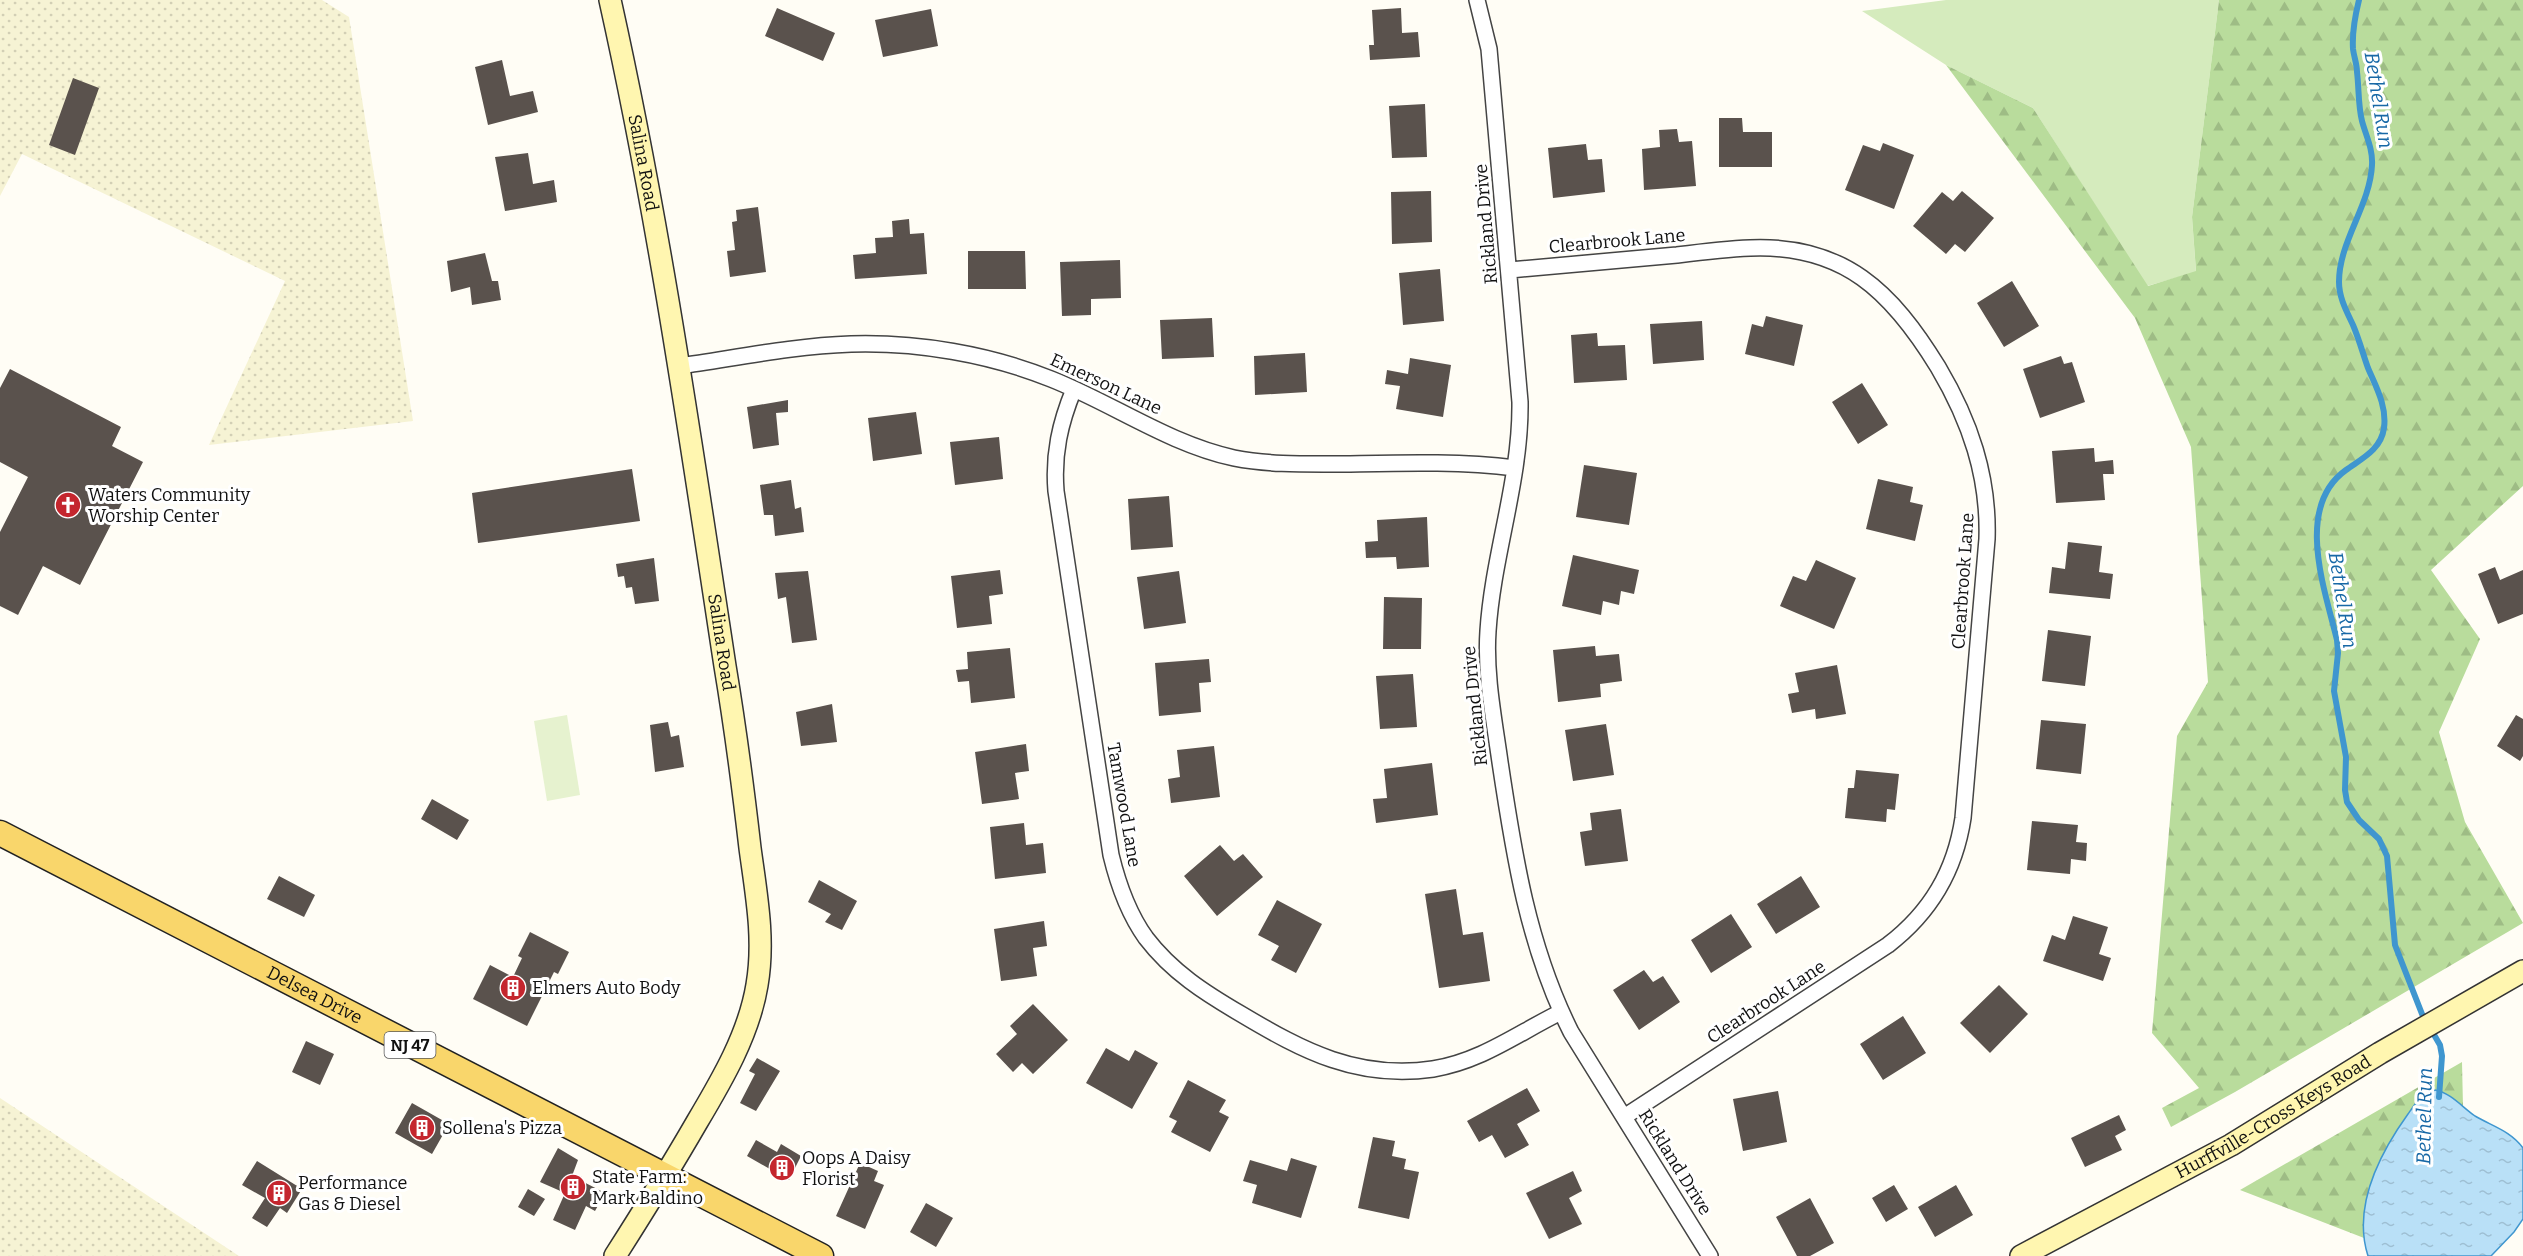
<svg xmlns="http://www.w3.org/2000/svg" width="2523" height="1256" font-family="Bitter,serif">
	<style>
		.farmland { fill: url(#farmland-dots) }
		.green { fill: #d5ebbd }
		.forest { fill: url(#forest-firs) }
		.pitch { fill: #e6f2cf }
		.water { fill: url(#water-ripples); stroke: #3f96cf; stroke-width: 1.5 }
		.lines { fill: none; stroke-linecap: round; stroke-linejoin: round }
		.stream { stroke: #3f96cf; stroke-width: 6 }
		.building { fill: #5a524d }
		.street-casing { stroke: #444; stroke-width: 18 }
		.secondary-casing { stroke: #333; stroke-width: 24 }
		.primary-casing { stroke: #222; stroke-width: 27 }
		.street { stroke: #fff; stroke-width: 15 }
		.secondary { stroke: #fff6b0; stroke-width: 21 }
		.primary { stroke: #f9d66b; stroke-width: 24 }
		.labels { text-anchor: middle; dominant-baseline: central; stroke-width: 6; stroke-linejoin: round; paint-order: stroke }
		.shield { fill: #fff; stroke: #585858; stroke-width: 1.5 }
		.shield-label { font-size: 16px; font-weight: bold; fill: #111 }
		.street-label { font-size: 18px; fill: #111; stroke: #fff }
		.poi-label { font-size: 18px; fill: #111; stroke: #fff; text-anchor: start }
		.water-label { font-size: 20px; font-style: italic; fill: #1768a6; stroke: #fff }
	</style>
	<defs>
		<pattern id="farmland-dots" width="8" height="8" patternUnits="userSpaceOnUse" patternTransform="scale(1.5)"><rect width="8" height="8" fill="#f6f3d4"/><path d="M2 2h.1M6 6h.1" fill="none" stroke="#d2cfb5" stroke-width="1.8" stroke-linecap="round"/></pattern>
		<pattern id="forest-firs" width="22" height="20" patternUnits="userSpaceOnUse" patternTransform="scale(1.5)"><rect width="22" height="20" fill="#b9dc9c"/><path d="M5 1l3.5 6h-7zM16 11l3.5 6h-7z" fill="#9ebc85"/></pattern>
		<pattern id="water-ripples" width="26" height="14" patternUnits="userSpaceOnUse" patternTransform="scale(1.5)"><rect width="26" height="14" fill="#b9e0f7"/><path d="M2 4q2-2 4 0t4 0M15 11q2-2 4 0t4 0" fill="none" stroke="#9ebfd3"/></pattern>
	</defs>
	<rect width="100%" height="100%" fill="#fffdf5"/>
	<path class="farmland" d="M0,0H322L349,17L413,421L209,445L285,281L22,154L0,196Z
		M0,1098L239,1256H0Z"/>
	<path class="green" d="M1946,0H2219L2192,217L2196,272L2147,286L2033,108L1946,65L1862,11Z"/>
	<path class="forest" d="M2219,0H2523V486L2431,570L2480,639L2439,732L2465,822L2523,923L2235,1092L2171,1127L2162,1108L2199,1088L2152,1033L2177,736L2208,682L2191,447L2135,318L1946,65L2033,108L2148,286L2196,271L2192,217Z
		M2462,1062L2463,1107L2523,1156L2388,1256L2364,1238L2240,1190Z"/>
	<path class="pitch" d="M567,715L580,795L547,801L534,721Z"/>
	<path class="water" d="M2435,1090C2451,1093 2462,1107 2475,1116C2492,1126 2511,1131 2523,1148V1219L2514,1232L2491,1256H2368C2352,1206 2380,1153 2408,1114C2415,1104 2422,1092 2435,1090Z"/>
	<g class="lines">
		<path class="stream" d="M2359,0C2355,16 2352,33 2353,49C2354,57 2357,64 2357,72C2359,88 2358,105 2362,121C2366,136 2373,149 2372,165C2370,206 2339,241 2339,282C2339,298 2347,312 2353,325C2359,339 2363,354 2368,368C2376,387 2387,406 2384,428C2381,450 2361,459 2346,470C2294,507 2325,590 2337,640L2338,653L2334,691L2346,757L2345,790L2347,802L2359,820L2379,839L2387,856L2395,945L2422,1014L2440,1045L2442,1056L2439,1097"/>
	</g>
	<path class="building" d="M777,8L835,33L823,61L765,36Z
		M1401,8L1402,33L1418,32L1420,57L1370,60L1369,45H1374L1372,10Z
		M931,9L938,46L883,57L875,20Z
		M502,60L510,96L533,91L538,112L488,125L475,67Z
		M73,78L99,88L75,155L49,145Z
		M1425,104L1427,157L1392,158L1389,106Z
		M1719,118H1742L1743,132H1772V167H1719Z
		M1677,129L1679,142L1692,141L1696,186L1644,190L1642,149L1660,147L1659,130Z
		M1883,143L1914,155L1894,209L1845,190L1863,145L1880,151Z
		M1586,144L1588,160L1602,159L1605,192L1553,198L1548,148Z
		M528,153L533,184L554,180L557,202L505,211L495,157Z
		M1431,191L1432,242L1392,244L1391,192Z
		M1962,191L1994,218L1965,252L1955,244L1946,254L1913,226L1942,192L1953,201Z
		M758,207L766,272L730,277L727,251L735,250L732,222L737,221L736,210Z
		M909,219L910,234L924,233L927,274L855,279L853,255L876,253L875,238L893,237L892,221Z
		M968,251H1025L1026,289H968Z
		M485,253L492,281H498L501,300L472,305L470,287L451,292L447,261Z
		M1120,260L1121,298L1091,299V315L1062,316L1060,262Z
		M1440,269L1444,321L1403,325L1399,273Z
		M2012,281L2039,326L2004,347L1977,303Z
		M1766,316L1803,325L1794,366L1745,354L1752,324L1763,327Z
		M1212,318L1214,357L1162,359L1160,320Z
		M1702,321L1704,360L1653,364L1650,324Z
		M1597,333L1598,346L1625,345L1627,380L1574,383L1571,335Z
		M1305,353L1307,392L1255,395L1254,356Z
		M2061,356L2064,364L2072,362L2085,402L2040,418L2023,369Z
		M1410,358L1451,365L1443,417L1396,409L1400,386L1385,384L1387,370L1408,374Z
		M10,369L121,427L112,446L143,462L80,585L43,566L18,615L0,606V532L28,477L0,462V388Z
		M1862,383L1888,425L1858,444L1832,402Z
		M788,400V412L776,413L779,445L753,449L747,407Z
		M916,412L922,454L873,461L868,418Z
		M999,437L1003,479L955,485L950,442Z
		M2094,448L2095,462L2113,460L2114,474H2103L2105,500L2056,503L2052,451Z
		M1584,465L1637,473L1629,525L1576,517Z
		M632,469L640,521L478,543L472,493Z
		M1878,479L1913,487L1910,502L1923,505L1915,541L1866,529Z
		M791,480L795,509L801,507L804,532L775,536L773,515H764L760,485Z
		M1169,496L1173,547L1131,550L1128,499Z
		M1427,517L1429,567L1397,569L1396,557L1366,558L1365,542L1378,541L1377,520Z
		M2068,542L2102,546L2099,572L2113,574L2110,599L2049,593L2052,567L2065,569Z
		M1573,555L1639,570L1634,594L1621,591L1619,605L1603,601L1601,615L1562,606Z
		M654,558L659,601L635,604L632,587L626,588L624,576L618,577L616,564Z
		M1816,560L1856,578L1834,629L1780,606L1793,576L1806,581Z
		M2495,567L2500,580L2523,570V614L2498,624L2478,574Z
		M1000,570L1003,594L989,596L992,624L957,628L951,576Z
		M808,571L817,640L792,643L786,597L778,599L775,573Z
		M1179,571L1186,623L1144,629L1137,577Z
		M1384,597L1422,598L1421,649H1383Z
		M2048,630L2091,636L2085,686L2042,681Z
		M1595,646L1596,656L1619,654L1622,681L1600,684L1601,697L1558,702L1553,650Z
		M1010,648L1015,698L971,703L969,681L958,682L956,670L968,669L967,652Z
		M1209,659L1211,682L1199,683L1201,712L1159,716L1155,663Z
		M1837,665L1846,714L1816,719L1815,709L1792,713L1788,694L1799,692L1795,673Z
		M1413,674L1417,727L1380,729L1376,676Z
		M832,704L837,742L801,746L796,712Z
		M2516,715L2523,719V756L2520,761L2497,746Z
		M2041,720L2086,724L2081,774L2036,769Z
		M668,722L671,737L679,735L684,767L655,772L650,725Z
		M1606,724L1614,775L1573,781L1565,730Z
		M1026,744L1029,771L1015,773L1019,799L982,804L975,752Z
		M1214,746L1220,797L1171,803L1168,779L1180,777L1177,750Z
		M1432,763L1438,815L1376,823L1373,799L1387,798L1384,769Z
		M1856,770L1899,774L1895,810L1887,809L1886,822L1845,818L1848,788H1854Z
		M432,799L469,820L457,840L421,819Z
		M1621,809L1628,861L1585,866L1580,832L1592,830L1590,813Z
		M2032,821L2078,825L2076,842L2087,843L2086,861L2071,859L2070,874L2027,870Z
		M1024,823L1026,845L1043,843L1046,873L995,879L990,827Z
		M1220,845L1234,861L1243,854L1263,877L1217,916L1184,876Z
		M279,876L315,895L304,917L267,899Z
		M1801,876L1820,907L1776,934L1757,904Z
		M819,880L857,901L842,930L825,922L831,914L808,902Z
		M1456,889L1463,935L1483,932L1490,981L1439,988L1425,894Z
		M1277,900L1322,924L1296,973L1271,960L1279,946L1258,935Z
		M1731,914L1752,947L1711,973L1691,940Z
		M2073,916L2108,927L2099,954L2111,958L2103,981L2043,961L2052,935L2065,940Z
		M1044,921L1047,946L1033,948L1037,976L1001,981L994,929Z
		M530,932L569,952L558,974L554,972L527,1026L473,999L490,965L513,977L522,958L518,956Z
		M1644,970L1653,982L1663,976L1680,1002L1639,1030L1613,990Z
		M1999,985L2028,1014L1990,1053L1960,1023Z
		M1033,1004L1068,1040L1033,1074L1022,1063L1013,1072L996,1054L1017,1034L1010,1026Z
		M1903,1016L1926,1053L1883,1080L1860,1044Z
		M306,1041L334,1054L320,1085L292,1072Z
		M1106,1048L1129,1061L1135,1050L1158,1063L1132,1109L1086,1083Z
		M757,1058L780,1071L756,1111L740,1103L755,1074L749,1071Z
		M1188,1080L1226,1100L1219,1112L1229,1117L1210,1152L1171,1132L1177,1121L1169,1117Z
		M1527,1088L1540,1111L1517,1124L1529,1145L1505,1158L1492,1135L1479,1142L1467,1121Z
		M1778,1091L1787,1142L1743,1151L1733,1099Z
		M412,1103L449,1124L432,1154L395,1133Z
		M2119,1115L2126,1130L2115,1136L2122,1150L2085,1167L2071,1138Z
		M1373,1137L1395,1141L1392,1156L1406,1159L1404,1169L1419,1172L1409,1219L1358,1208Z
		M756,1140L777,1152L781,1144L801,1156L789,1180L747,1156Z
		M558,1148L578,1160L572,1176L605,1193L595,1211L586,1206L575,1230L553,1220L565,1193L540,1182Z
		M1291,1158L1317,1166L1301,1218L1252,1203L1257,1185L1243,1181L1250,1160L1287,1171Z
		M257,1161L302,1189L287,1213L280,1208L267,1227L252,1218L265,1198L242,1185Z
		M860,1163L878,1171L874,1181L884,1185L865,1229L836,1216Z
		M1573,1171L1582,1191L1569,1198L1582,1224L1549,1239L1526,1193Z
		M1894,1185L1908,1209L1886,1222L1872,1198Z
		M1956,1185L1973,1215L1935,1237L1918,1207Z
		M528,1189L545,1199L534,1216L518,1207Z
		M1810,1198L1834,1243L1810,1256H1797L1776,1217Z
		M926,1203L953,1218L936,1247L910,1232Z"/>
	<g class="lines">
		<g class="street-casing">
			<path id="street" d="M1477,0L1489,49L1520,402C1521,480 1493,554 1488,631C1485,674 1494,719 1500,762C1514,856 1528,946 1571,1032L1710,1256
				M1510,270C1565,265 1621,260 1677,255C1701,252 1726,249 1750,248C1844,244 1892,292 1938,367C1970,421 1989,476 1987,539L1963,818C1955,871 1931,912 1888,945L1624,1117
				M679,366C736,358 793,346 851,344C917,342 989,354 1051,379C1112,403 1169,444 1234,458C1270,465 1306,464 1343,464C1400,463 1458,461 1515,468
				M1074,389C1060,423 1053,454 1056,491L1111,855C1118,884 1128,913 1146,938C1172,972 1205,993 1241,1014C1303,1051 1358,1080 1433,1069C1482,1061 1518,1033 1561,1012"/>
		</g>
		<g class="secondary-casing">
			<g id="secondary">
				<path id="s1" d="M610,0C659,220 691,443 725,666C735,726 743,787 750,848C756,893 765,939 757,985C749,1034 722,1080 697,1122C671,1167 643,1212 615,1256"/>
				<path id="s2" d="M2021,1256L2231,1145L2380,1053L2523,971"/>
			</g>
		</g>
		<g class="primary-casing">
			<g id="primary">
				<path id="s3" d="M0,833L821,1256"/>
			</g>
		</g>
		<use href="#street" class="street"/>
		<use href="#secondary" class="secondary"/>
		<use href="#primary" class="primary"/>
	</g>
	<defs>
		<g id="church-disc" transform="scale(1.35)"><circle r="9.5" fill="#c4262e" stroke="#fff"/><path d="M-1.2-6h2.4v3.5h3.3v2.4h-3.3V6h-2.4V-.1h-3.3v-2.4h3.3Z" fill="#fff"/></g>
		<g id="building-disc" transform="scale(1.35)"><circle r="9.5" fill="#c4262e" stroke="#fff"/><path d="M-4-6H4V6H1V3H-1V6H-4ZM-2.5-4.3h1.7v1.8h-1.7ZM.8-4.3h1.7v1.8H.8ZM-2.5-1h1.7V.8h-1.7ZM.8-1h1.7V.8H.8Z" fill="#fff"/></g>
	</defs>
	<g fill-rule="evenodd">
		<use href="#church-disc" x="68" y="505"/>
		<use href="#building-disc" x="513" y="988"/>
		<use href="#building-disc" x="422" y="1128"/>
		<use href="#building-disc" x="782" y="1168"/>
		<use href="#building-disc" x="573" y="1187"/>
		<use href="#building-disc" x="279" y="1193"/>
	</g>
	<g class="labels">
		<rect class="shield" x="384.5" y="1032" width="51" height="26" rx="4.5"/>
		<g class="shield-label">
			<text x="410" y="1045">NJ 47</text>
		</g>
		<g class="street-label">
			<text stroke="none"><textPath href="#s1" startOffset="166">Salina Road</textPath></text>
			<text transform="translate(1486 224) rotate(-95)">Rickland Drive</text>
			<text transform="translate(1617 241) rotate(-5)">Clearbrook Lane</text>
			<text transform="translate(1106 384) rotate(25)">Emerson Lane</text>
			<text transform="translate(1963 581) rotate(-86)">Clearbrook Lane</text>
			<text stroke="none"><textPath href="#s1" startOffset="652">Salina Road</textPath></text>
			<text transform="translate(1475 706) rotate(-96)">Rickland Drive</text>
			<text transform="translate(1124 805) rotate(80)">Tamwood Lane</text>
			<text stroke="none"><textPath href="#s3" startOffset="354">Delsea Drive</textPath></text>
			<text transform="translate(1766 1002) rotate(-33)">Clearbrook Lane</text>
			<text stroke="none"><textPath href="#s2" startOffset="288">Hurffville-Cross Keys Road</textPath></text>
			<text transform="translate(1675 1162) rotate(58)">Rickland Drive</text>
		</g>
		<g class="poi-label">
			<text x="88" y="495">Waters Community<tspan x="88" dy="21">Worship Center</tspan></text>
			<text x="532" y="988">Elmers Auto Body</text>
			<text x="442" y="1128">Sollena's Pizza</text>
			<text x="802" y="1158">Oops A Daisy<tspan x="802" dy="21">Florist</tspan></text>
			<text x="592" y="1177">State Farm:<tspan x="592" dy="21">Mark Baldino</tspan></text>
			<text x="298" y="1183">Performance<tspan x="298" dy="21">Gas &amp; Diesel</tspan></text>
		</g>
		<g class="water-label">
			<text transform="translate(2379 100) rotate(81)">Bethel Run</text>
			<text transform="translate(2343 600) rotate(81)">Bethel Run</text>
			<text transform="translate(2424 1116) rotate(-89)">Bethel Run</text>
		</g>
	</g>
</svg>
